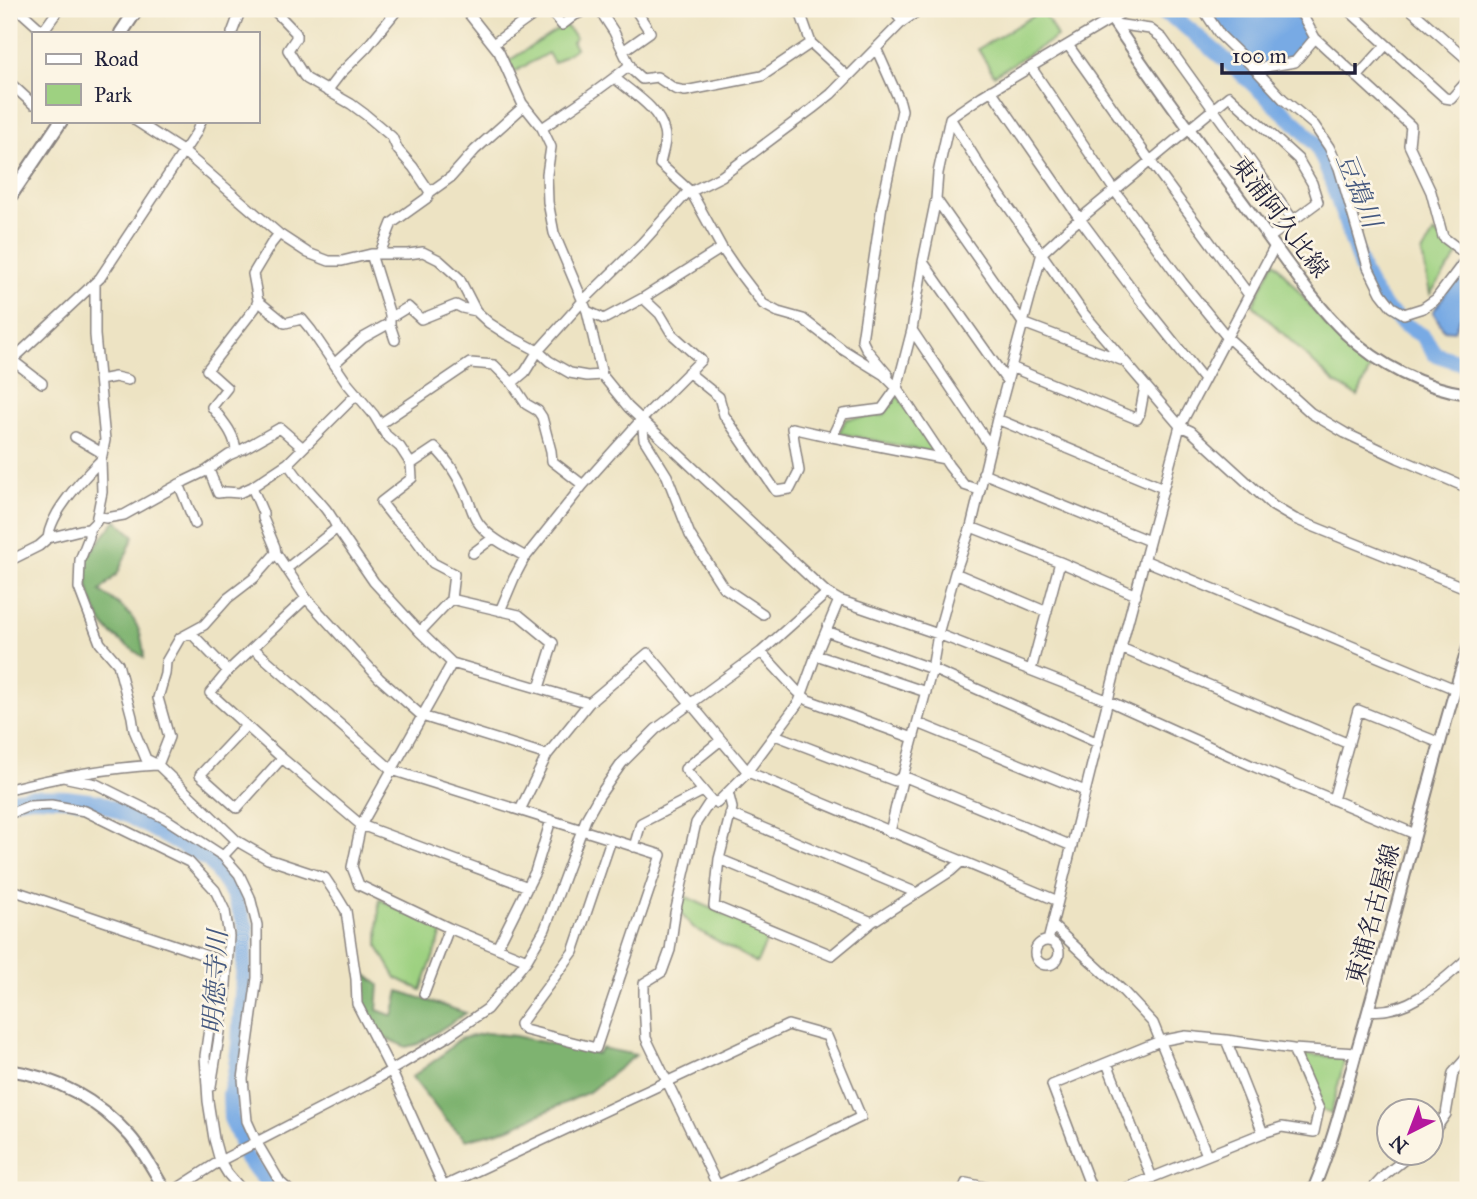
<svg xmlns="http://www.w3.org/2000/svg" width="1477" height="1199" font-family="'IM FELL Great Primer','Noto Serif JP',serif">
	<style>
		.green { fill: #9ed181; stroke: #607a5e; stroke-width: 2 }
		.forest { fill: #7eb36f; stroke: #506a55; stroke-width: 2 }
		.water { fill: #78aae4; stroke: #4d6690; stroke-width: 2 }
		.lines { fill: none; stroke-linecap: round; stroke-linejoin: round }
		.river { stroke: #78aae4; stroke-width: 16 }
		.minor-casing { stroke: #88827f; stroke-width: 12 }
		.major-casing { stroke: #88827f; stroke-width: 14 }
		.highway-casing { stroke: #88827f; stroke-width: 16 }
		.minor { stroke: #fff; stroke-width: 9 }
		.major { stroke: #fff; stroke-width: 10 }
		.highway { stroke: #fff; stroke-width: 12 }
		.labels { text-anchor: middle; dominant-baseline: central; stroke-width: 5; stroke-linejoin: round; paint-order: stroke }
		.street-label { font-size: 24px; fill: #22223b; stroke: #fcf5e5 }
		.water-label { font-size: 26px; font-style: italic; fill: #44587f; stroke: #fcf5e5 }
	</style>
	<rect width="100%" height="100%" fill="#fcf5e5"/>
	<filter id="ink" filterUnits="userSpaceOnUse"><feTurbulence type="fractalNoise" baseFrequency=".0143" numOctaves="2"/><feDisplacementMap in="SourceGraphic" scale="14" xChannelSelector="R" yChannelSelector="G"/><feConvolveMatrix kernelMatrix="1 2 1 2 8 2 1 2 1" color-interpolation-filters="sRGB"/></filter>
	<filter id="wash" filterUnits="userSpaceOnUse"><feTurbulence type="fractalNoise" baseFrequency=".00686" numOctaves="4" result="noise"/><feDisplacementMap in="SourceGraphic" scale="28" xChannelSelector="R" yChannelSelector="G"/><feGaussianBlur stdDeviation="1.57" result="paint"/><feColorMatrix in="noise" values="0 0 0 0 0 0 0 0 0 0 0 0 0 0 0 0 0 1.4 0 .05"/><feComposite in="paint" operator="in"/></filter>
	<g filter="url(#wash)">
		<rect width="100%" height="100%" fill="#ede3c3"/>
		<path class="green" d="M1043,10L1057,37L994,75L978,49Z
			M565,25L576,38L572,42L576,48L554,63L548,53L512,73L507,62Z
			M1434,233L1460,252L1430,294L1422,253Z
			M1274,261L1336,337L1372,364L1358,396L1334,382L1253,305Z
			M898,395L934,453L839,433L846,419L884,415Z
			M682,895L769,935L757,963L694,928L679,912Z
			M379,899L443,930L421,990L396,978L378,947Z
			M1301,1054L1345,1058L1331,1113L1322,1110Z"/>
		<path class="forest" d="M116,520L134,536L118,573L100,591C129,611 142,620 144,658C133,649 118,641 108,630C92,614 87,583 84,561Z
			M364,973L379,985L377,1010L393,1016L399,991L466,1013L418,1044L406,1047L374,1033L361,1000Z
			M486,1033L515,1036L597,1054L602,1048L636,1055L589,1092L510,1128L466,1140L445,1119L412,1077L441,1056L459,1039Z"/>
		<path class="water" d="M1208,9H1292L1310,39L1293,59L1257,65L1223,34Z
			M1468,266V301L1454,331L1444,330L1433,312L1463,267Z"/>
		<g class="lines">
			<path class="river" d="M1158,9L1180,22L1241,73L1302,129L1317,146L1328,170L1363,273L1370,287L1384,307L1405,325L1423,336L1435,354L1468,365
				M9,800L31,797L66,798L98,802L129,816L210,861L233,894L246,927L239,1044L235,1074L230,1094L231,1118L240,1139L245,1157L274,1190"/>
		</g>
	</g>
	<g filter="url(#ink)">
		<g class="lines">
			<g class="minor-casing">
				<path id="minor" d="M18,9L38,27L43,29L46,27L59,9
					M273,9L296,33V38L288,50L304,76L307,79L351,104L366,115L392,137L398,150L413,167L430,192
					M465,9L499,52L522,103L542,128L551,147L547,174L548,202L554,233L587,311L602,375L628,407L827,593L839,600L938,634L1109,701L1255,767L1415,834
					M549,9L562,25L575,15L589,9
					M599,9L614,32L632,70L642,79L657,77L675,89L685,91L762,76L811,43
					M799,9L811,43L848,77
					M893,9L902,22
					M1203,9L1220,35L1255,69L1295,62L1315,38L1299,9
					M1347,9L1445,98L1451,99L1468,80
					M1410,9L1468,60
					M1115,24L1150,29L1162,38L1293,220
					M232,33L241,9
					M1315,38L1411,126L1409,145L1431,192L1443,237L1468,256
					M493,44L529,18L540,9
					M1068,45L1151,162L1249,295
					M876,48L900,102L902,110L882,205L862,340L867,350L888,375
					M623,51L650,32L635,9
					M1031,67L1115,191L1182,282L1227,337L1311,413L1345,433L1398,458L1468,488
					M1255,69L1283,99L1314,125L1329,147L1339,168L1368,267L1381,293L1392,307L1404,314L1423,308L1436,299L1468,257
					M1357,77L1386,45
					M616,79C632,93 659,108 664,131C667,141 662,153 660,164L691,192L722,248L737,270L763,304L778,312L803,319L842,349L884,375L897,388
					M9,82L33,104
					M991,90L1080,219L1144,305L1204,380
					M327,91L340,74L367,47L398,9
					M950,118L983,171L1084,314L1180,426L1191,431L1273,506L1295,519L1468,589
					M136,121L184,152L279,234L308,253L329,261H342L371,254H408L423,252L439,260L459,278L476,311L489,323L506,334L538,351L549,361L570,373L587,376L602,375
					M542,128C572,108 603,88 630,65
					M936,199L1023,323L1121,360
					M380,253L392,223L427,198L430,192L451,177L475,150L524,106
					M371,254L390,315V325L395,340
					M923,262L1007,381
					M95,284V335L105,440L101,460L102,492L96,522L89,529V537L80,560L79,588L100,643L118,664L132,717L134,730L146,759L158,765L237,841L223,856
					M258,301L285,323L302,319L311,330L347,383L374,415L386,435L400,447L411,464L412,478L381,502L392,516L414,537L433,563L454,574L451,599
					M587,311L604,319L643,298L722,248
					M390,318L408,307L421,319L456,305L462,308L476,311
					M912,330L990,446
					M12,360L42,383
					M9,363L100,278L196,133L201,121
					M335,363L363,338L390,323
					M1011,367L1137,419L1140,413L1145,386
					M688,372L719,397L724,415L776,491L790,489L799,471L792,428L832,437L843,414L882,409L897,388
					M100,380L115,377L128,380
					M512,383L525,372L538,351L583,301L642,243L686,194L722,176L812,109L831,94L902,22L921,9
					M642,419L644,439L667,476L690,535L723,587L763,614
					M997,419L1163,488
					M380,424L470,363L494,365L512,383L526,404L538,411L542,417L551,451L552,461L583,485
					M75,437L102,453
					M832,437L945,459
					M236,451C235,433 222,421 212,407L227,388L207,370L255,308L258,301L253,274L271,244L279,234
					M288,463C301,487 327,503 337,528
					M411,464L435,448C450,462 460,480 468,499C471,507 474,518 480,525C491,539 510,548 526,557
					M209,470L218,493L226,492L239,493L252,487L288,463L357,394
					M983,473L1149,541
					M179,484L195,524
					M252,487L263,513V518L275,547L276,553L306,598L379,678L422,716L547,755
					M979,490L964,485L949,466L897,388L912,330L923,262L936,199L938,173L950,118L982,96L1128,9
					M97,516L106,518L124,515L185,481L206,471L229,455L243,449L280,428L303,448
					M971,527L1060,562L1136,595
					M48,538C51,511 83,479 101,460
					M473,553L493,538
					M1144,560L1455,689
					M9,561L39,546L48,538L80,530L89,529
					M286,569L337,528L374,582L420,632L452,663L589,703
					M955,573L1047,612
					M306,598L228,671L210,693L282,758L361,825L528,887
					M500,611L514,578L524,559L583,485L642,419L701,360L672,334L660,314L643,298
					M826,631L932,669L1098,743
					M420,632L451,599L519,615L553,643L539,688
					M191,633L228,671
					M253,648L392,770L661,855L596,1048L525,1030L521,1027L520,1024L573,952L611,840
					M1121,648L1349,744
					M761,652L797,691L808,700L913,738
					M816,655L926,692
					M452,663L361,825L352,867L359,885L449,928L527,960
					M1031,670L1060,562
					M918,723L1085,791
					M246,726L200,775L237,808L282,758
					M775,735L895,781L903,776L1072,846
					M721,740L685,769L711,800L717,803L744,776L799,702L816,655L839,600
					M158,765L169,737L158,698L165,674L166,662L180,638L204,625L228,598L254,578L276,553
					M63,777L96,784L166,819L223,856L239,874L250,897L257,925V978L243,1079L247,1121L257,1143L280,1182L289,1190
					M9,789C57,777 106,768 156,765
					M728,792L732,808L719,859L714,906L832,955L872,922L951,871L962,861
					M711,800L696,823L675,913L670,950L662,972L644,983V1003L646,1038L719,1189
					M1333,800L1358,710L1440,743
					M520,810L547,755L589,703L648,653L748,772L1058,901
					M9,814L29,806L51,805L85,811L189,862L215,890L225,911L229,936L225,1001L211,1086
					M730,814L917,893
					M890,832L903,776L932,669L938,634L955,573L971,527L997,419L1042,253L1069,228L1229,96L1298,159L1312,183L1318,202L1269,238
					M237,841L268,859L325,878L337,896L346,911L356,979L357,1004L391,1070L445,1190
					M634,847L641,823L703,791
					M719,859L872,922
					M9,889L219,960L205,1056L208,1101L214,1139L220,1161L228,1174L242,1190
					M1052,925L1123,991L1153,1023L1207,1155
					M1048,941L1121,648L1180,426L1275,246
					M1035 953a12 12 0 1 1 24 0a12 12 0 1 1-24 0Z
					M497,948L535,872L551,820
					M424,994L449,928
					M1369,1010C1408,1015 1441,982 1468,958
					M1226,1040L1263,1133
					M1107,1063L1152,1178
					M1432,1134L1446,1114L1453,1073L1468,1056
					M175,1190L220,1161L365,1086L445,1038L487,1009L527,960L545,929L586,819L599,796L622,763L656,729L761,652L827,593
					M436,1190L788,1025L827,1036L861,1117L708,1190
					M963,1190L966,1183L999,1190
					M1092,1190L1052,1085L1160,1041L1186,1036L1226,1040L1293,1049L1356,1053
					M1121,1190L1263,1133L1282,1127L1314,1132L1319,1109L1293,1049
					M1371,1190L1385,1175L1411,1154"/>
			</g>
			<g class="major-casing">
				<path id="major" d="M1105,9C1157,88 1214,162 1269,238C1293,271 1317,306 1346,334C1379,365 1423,388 1468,394
					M9,1070C56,1077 98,1100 130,1136C144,1152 154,1172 165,1190
					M1313,1190C1332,1145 1343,1100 1356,1053C1396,918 1426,781 1468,647"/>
			</g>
			<g class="highway-casing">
				<path id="highway" d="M121,33L137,9
					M9,198L61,121"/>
			</g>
			<use href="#minor" class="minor"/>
			<use href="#major" class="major"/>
			<use href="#highway" class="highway"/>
		</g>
	</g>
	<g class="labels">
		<g class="street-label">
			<text transform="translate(1280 217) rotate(53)">東浦阿久比線</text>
			<text transform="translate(1373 914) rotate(-75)">東浦名古屋線</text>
		</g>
		<g class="water-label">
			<text transform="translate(1359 190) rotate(68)">豆搗川</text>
			<text transform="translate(215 982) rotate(-87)">明徳寺川</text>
		</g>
	</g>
	<rect width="1477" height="1199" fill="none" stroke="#fcf5e5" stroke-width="35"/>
	<rect x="32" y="32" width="228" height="91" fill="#fcf5e5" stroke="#a5a1a1" stroke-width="2"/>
	<rect x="46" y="54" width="35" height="10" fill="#ffffff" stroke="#a5a1a1" stroke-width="2"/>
	<text x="94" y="66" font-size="21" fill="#22223b">Road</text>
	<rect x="46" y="84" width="35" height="21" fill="#9ed181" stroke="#a5a1a1" stroke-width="2"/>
	<text x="94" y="102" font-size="21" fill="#22223b">Park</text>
	<g transform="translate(1410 1132) rotate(222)"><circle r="33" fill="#fcf5e5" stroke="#a5a1a1" stroke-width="2"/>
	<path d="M0-5L12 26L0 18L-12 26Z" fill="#b5179e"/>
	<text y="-10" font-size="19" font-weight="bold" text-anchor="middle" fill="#22223b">N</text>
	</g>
	<path d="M1222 63v10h133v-10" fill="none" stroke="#22223b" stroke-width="3.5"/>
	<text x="1232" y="63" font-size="21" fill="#22223b" stroke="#fcf5e5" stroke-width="5" paint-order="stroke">100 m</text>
</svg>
